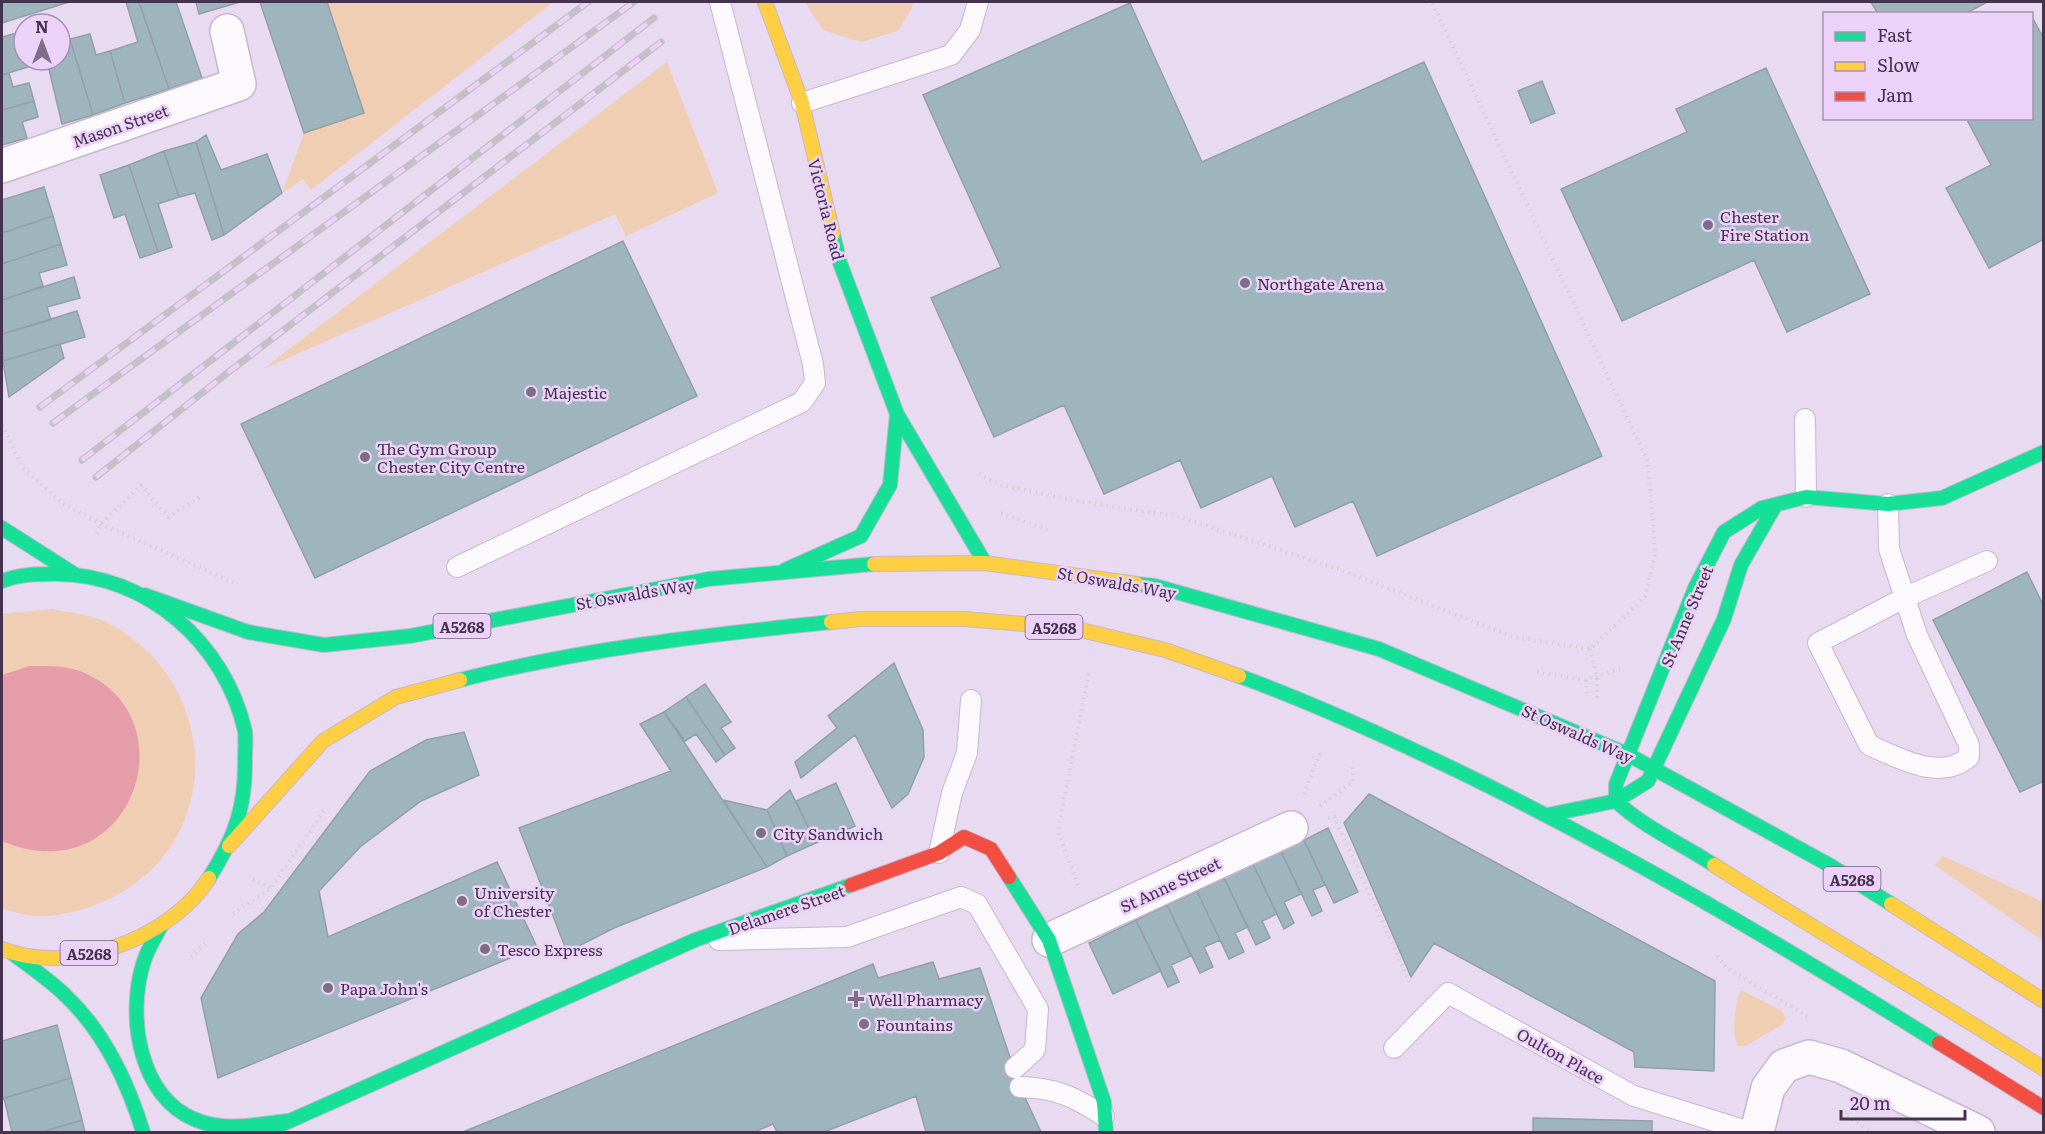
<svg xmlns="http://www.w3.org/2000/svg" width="2045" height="1134" font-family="Literata,serif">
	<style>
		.green { fill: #efceb4 }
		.water { fill: #e69daa }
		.building { fill: #9eb5be; stroke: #939fa8; stroke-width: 1.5 }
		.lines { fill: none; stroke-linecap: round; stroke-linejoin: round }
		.lane-casing { stroke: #c7b7cf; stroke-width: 22 }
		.street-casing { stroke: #c7b7cf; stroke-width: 36 }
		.fast-casing { stroke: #c7b7cf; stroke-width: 16 }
		.slow-casing { stroke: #c7b7cf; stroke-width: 16 }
		.jam-casing { stroke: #c7b7cf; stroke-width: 16 }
		.path { stroke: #d4d0d7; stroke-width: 4; stroke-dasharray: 1.5 4.5; stroke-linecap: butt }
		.lane { stroke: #fcf9fd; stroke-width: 20 }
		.street { stroke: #fcf9fd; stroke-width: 33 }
		.fast { stroke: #16e098; stroke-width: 14 }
		.slow { stroke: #ffcf43; stroke-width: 14 }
		.jam { stroke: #f24e42; stroke-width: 14 }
		.rail-casing { stroke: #c5c0c8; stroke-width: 7 }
		.rail { stroke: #ecd1f9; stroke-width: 4.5; stroke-dasharray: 14; stroke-linecap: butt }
		.poi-dot { fill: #7e6d87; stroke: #ecd1f9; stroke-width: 2 }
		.labels { text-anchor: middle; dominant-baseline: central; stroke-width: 5; stroke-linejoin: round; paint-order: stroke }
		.shield { fill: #ecd1f9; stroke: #776281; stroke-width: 1.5 }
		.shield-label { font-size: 15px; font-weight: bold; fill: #45324e }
		.street-label { font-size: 16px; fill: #45324e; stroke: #ecd1f9 }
		.poi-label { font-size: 16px; fill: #45324e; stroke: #ecd1f9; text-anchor: start }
	</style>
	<rect width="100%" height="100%" fill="#e8daf0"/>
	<path class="green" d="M327,2H553L311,190L303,179L282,193L304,133L364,113Z
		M805,2H913L911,10L898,31L861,42L823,30Z
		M667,62L718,193L626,236L615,214L263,369Z
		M53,609C69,613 90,614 106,622C220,679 228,840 111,898C88,909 59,918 33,916C22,915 12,911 2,909V614Z
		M1943,856L2043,902V941L1935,865Z
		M1741,990L1782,1011L1786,1019L1782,1025L1745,1046H1738C1731,1033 1735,1003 1741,990Z"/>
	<path class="water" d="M29,666C48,666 69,665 87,674C191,723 129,895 2,841V675Z"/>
	<path class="building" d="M2,2H69L2,23Z
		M126,2H139L169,89L125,103L110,51L138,42Z
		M139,2H176L202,78L169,89Z
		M196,2H240L199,14Z
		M260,2H327L364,113L304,133Z
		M1871,2H1987L1965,14H1878Z
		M1130,3L1202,162L1424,62L1602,456L1377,556L1353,501L1295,527L1272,476L1201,508L1180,460L1104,494L1064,405L994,437L931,298L1001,267L923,95Z
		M2032,17L2044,39V239L1989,268L1946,188L1991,165L1966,118H2032Z
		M24,31V60L47,61L2,75V37Z
		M90,34L96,55L110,51L125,103L93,115L70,39Z
		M70,39L93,115L62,124L47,61L64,57L61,42Z
		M1766,68L1870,294L1787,332L1754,260L1622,321L1561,189L1687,132L1676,109Z
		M9,73L13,87L29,83L34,101L2,110V75Z
		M1542,81L1555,113L1531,123L1518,91Z
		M34,101L38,117L22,122L27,138L2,145V110Z
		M206,135L221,170L267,154L282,193L224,235L196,142Z
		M196,142L224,235L212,240L195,193L179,197L164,151Z
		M164,151L179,197L158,204L172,247L158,252L129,165Z
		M129,165L158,252L140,258L125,214L114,218L100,175Z
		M44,187L53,216L2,233V200Z
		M53,216L61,244L2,264V233Z
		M623,241L697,396L315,578L241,424Z
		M61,244L67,265L39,273L43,286L2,300V264Z
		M74,277L80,298L47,307L51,320L2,334V300Z
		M77,311L85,337L3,361L2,334Z
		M60,344L64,358L9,397L3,361Z
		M2027,572L2044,607V781L2020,792L1933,620Z
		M894,663L923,730L924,757L908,794L892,808L855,735L801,778L795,762L837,728L828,716Z
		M705,684L731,722L721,728L735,748L725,755L686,697Z
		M686,697L725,755L716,762L696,734L685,741L664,712Z
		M664,712L767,867L614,928L567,952L519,828L671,771L640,724Z
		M464,732L479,775L421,801L360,847L319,891L328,937L497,862L537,947L218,1078L201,998L238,934L264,912L370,771L426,740Z
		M836,783L855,826L816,843L796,801Z
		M790,790L816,843L787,856L767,810Z
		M1369,794L1715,981L1714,1071L1635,1067L1634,1052L1434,943L1411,977L1344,823Z
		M723,800L767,810L787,856L767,867Z
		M1328,828L1358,892L1334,903L1304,840Z
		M1304,840L1325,885L1313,890L1322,911L1312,916L1281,851Z
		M1281,851L1301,894L1284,902L1294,923L1284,929L1253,864Z
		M1253,864L1277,914L1262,921L1270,938L1256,945L1224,878Z
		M1224,878L1248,927L1235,933L1244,952L1229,959L1197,891Z
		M1197,891L1220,940L1204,947L1213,967L1200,973L1167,905Z
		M1167,905L1191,956L1171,965L1179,982L1168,987L1136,920Z
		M1136,920L1161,971L1113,994L1089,943Z
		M933,962L939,979L980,968L1020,1087L1041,1132H926L916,1096L824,1132H777L773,1124L754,1132H463L873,964L878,978Z
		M57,1025L71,1078L2,1099V1041Z
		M71,1078L82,1120L42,1132H12L4,1098Z
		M1533,1118L1652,1121V1132H1533Z
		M82,1120L85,1132H42Z"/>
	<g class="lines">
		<g class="lane-casing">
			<path id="lane" d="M802,103L951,55L970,30L978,2
				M1805,419L1806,497
				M1888,504L1889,549L1917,635L1969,745V757C1940,782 1899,758 1869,745L1818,643L1906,597L1987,561
				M457,567L802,402L815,383L813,364L720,2
				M939,853L952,793L967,753L971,700
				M719,940L847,937L961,897L977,904L1038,1009L1035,1050L1015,1068
				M1394,1048L1448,993L1634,1096L1750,1132
				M1020,1087C1057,1088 1074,1097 1104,1116"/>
		</g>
		<g class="street-casing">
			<path id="street" d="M2,166L239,84L227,31
				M1049,940L1291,828
				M1757,1132L1768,1088L1784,1066L1809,1057L1841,1066L1978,1132"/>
		</g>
		<g class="fast-casing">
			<path id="fast" d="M833,234L840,263L897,414L985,563
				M2,528L74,574
				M785,570L861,536L890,485L897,414
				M2,581C21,574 36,574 56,574C147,574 225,643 245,731C246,739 245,749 245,758C246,807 235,837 209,878
				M1137,584L1155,586L1379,649L1627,754L1831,866L1891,904
				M145,595L248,632L324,645L410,636L709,579L874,564
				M1239,676C1313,703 1385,736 1456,770C1623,851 1782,945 1939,1043
				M460,680C581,649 706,635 831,622
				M1547,815L1616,801L1648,781L1724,619L1741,565L1775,506
				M1714,865C1682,844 1643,827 1616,801V784L1695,588L1724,532L1762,508L1806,497L1888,504L1942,498L2044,452
				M1009,877L1049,940L1104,1102L1106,1132
				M161,926C155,938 147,950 143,964C127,1017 139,1097 196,1120C225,1132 259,1124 288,1121
				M12,953C30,967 50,980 66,996C104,1032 128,1083 143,1132
				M265,1132L695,940L851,885"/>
		</g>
		<g class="slow-casing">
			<path id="slow" d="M765,2L802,103L833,234
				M874,564L985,563L1137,584
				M831,622L860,619H965L1072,628L1165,650L1239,676
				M229,846L323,741L396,697L460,680
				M1714,865C1823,935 1935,999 2044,1069
				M1891,904L2044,1001
				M2,949C69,976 171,939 209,878"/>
		</g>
		<g class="jam-casing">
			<path id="jam" d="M851,885L939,853L964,837L991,849L1009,877
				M1939,1043L2044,1108"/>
		</g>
		<path class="path" d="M2,425L22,467L62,503L101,524L237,584
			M979,474L1001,485L1083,502L1181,517L1344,571L1513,637L1590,649L1645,597L1655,554L1648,462L1432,2
			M1001,513L1050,531
			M97,534L101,524L141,485L168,517L200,497
			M1590,649L1597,677V698
			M1537,672L1586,680L1620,669
			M1586,680L1587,695
			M1304,794L1321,751
			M1320,806L1353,782V764
			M1328,818L1334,817L1411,985
			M253,879L270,888
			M1078,885L1058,831L1089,671
			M233,914L271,888L326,808
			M1717,956L1727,968L1810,1018
			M191,957L207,941
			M1847,1112L1845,1115L1872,1132"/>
		<use href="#lane" class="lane"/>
		<use href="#street" class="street"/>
		<use href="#fast" class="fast"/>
		<use href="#slow" class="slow"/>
		<use href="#jam" class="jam"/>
		<g class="rail-casing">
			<path id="rail" d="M40,407L588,2
				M53,423L634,2
				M82,460L654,18
				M96,477L226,374L661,42"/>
		</g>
		<use href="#rail" class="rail"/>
	</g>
	<g class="poi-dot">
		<circle cx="1708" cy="225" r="6"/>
		<circle cx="1245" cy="283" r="6"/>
		<circle cx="531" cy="392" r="6"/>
		<circle cx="365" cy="457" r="6"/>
		<circle cx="761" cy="833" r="6"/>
		<circle cx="462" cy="901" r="6"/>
		<circle cx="485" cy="949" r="6"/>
		<circle cx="328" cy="988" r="6"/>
		<path d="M853 990h6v6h6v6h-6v6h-6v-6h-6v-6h6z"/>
		<circle cx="864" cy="1024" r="6"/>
	</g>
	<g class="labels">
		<g class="shield">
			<rect x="433.5" y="614" width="57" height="24" rx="4.5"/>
			<rect x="1025.5" y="615" width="57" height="24" rx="4.5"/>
			<rect x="1823.5" y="867" width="57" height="24" rx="4.5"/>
			<rect x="60.5" y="941" width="57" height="24" rx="4.5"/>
		</g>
		<g class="shield-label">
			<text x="462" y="626">A5268</text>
			<text x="1054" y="627">A5268</text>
			<text x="1852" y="879">A5268</text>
			<text x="89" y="953">A5268</text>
		</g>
		<g class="street-label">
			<text transform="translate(120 125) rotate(-19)">Mason Street</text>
			<text transform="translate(827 209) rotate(76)">Victoria Road</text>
			<text transform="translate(1117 582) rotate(10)">St Oswalds Way</text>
			<text transform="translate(635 593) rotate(-10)">St Oswalds Way</text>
			<text transform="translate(1686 616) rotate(-67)">St Anne Street</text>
			<text transform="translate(1578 733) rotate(24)">St Oswalds Way</text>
			<text transform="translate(1170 884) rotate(-25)">St Anne Street</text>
			<text transform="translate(786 909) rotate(-19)">Delamere Street</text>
			<text transform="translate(1561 1055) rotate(29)">Oulton Place</text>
		</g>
		<g class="poi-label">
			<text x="1720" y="216">Chester<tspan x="1720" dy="18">Fire Station</tspan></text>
			<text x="1257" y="283">Northgate Arena</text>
			<text x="543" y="392">Majestic</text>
			<text x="377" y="448">The Gym Group<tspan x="377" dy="18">Chester City Centre</tspan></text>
			<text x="773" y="833">City Sandwich</text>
			<text x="474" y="892">University<tspan x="474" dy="18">of Chester</tspan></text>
			<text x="497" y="949">Tesco Express</text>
			<text x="340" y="988">Papa John's</text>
			<text x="868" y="999">Well Pharmacy</text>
			<text x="876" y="1024">Fountains</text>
		</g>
	</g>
	<rect width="2045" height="1134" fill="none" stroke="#45324e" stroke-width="6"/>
	<rect x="1823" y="12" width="210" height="108" fill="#ecd1f9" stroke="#a991b5" stroke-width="1.5"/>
	<rect x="1835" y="32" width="30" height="9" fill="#16e098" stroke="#a991b5" stroke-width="1.5"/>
	<text x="1877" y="42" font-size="18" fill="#45324e">Fast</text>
	<rect x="1835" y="62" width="30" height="9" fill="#ffcf43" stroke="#a991b5" stroke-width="1.5"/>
	<text x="1877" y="72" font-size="18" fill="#45324e">Slow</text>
	<rect x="1835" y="92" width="30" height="9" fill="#f24e42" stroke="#a991b5" stroke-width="1.5"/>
	<text x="1877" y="102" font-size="18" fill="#45324e">Jam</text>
	<g transform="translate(42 42)"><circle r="28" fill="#ecd1f9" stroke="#a991b5" stroke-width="1.5"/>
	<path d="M0-4.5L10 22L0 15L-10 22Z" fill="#7e6d87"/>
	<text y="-9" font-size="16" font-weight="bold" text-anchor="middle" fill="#45324e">N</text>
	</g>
	<path d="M1841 1110v9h124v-9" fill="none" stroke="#45324e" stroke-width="3"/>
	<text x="1850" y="1110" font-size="18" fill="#45324e" stroke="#ecd1f9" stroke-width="4.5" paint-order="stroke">20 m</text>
</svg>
